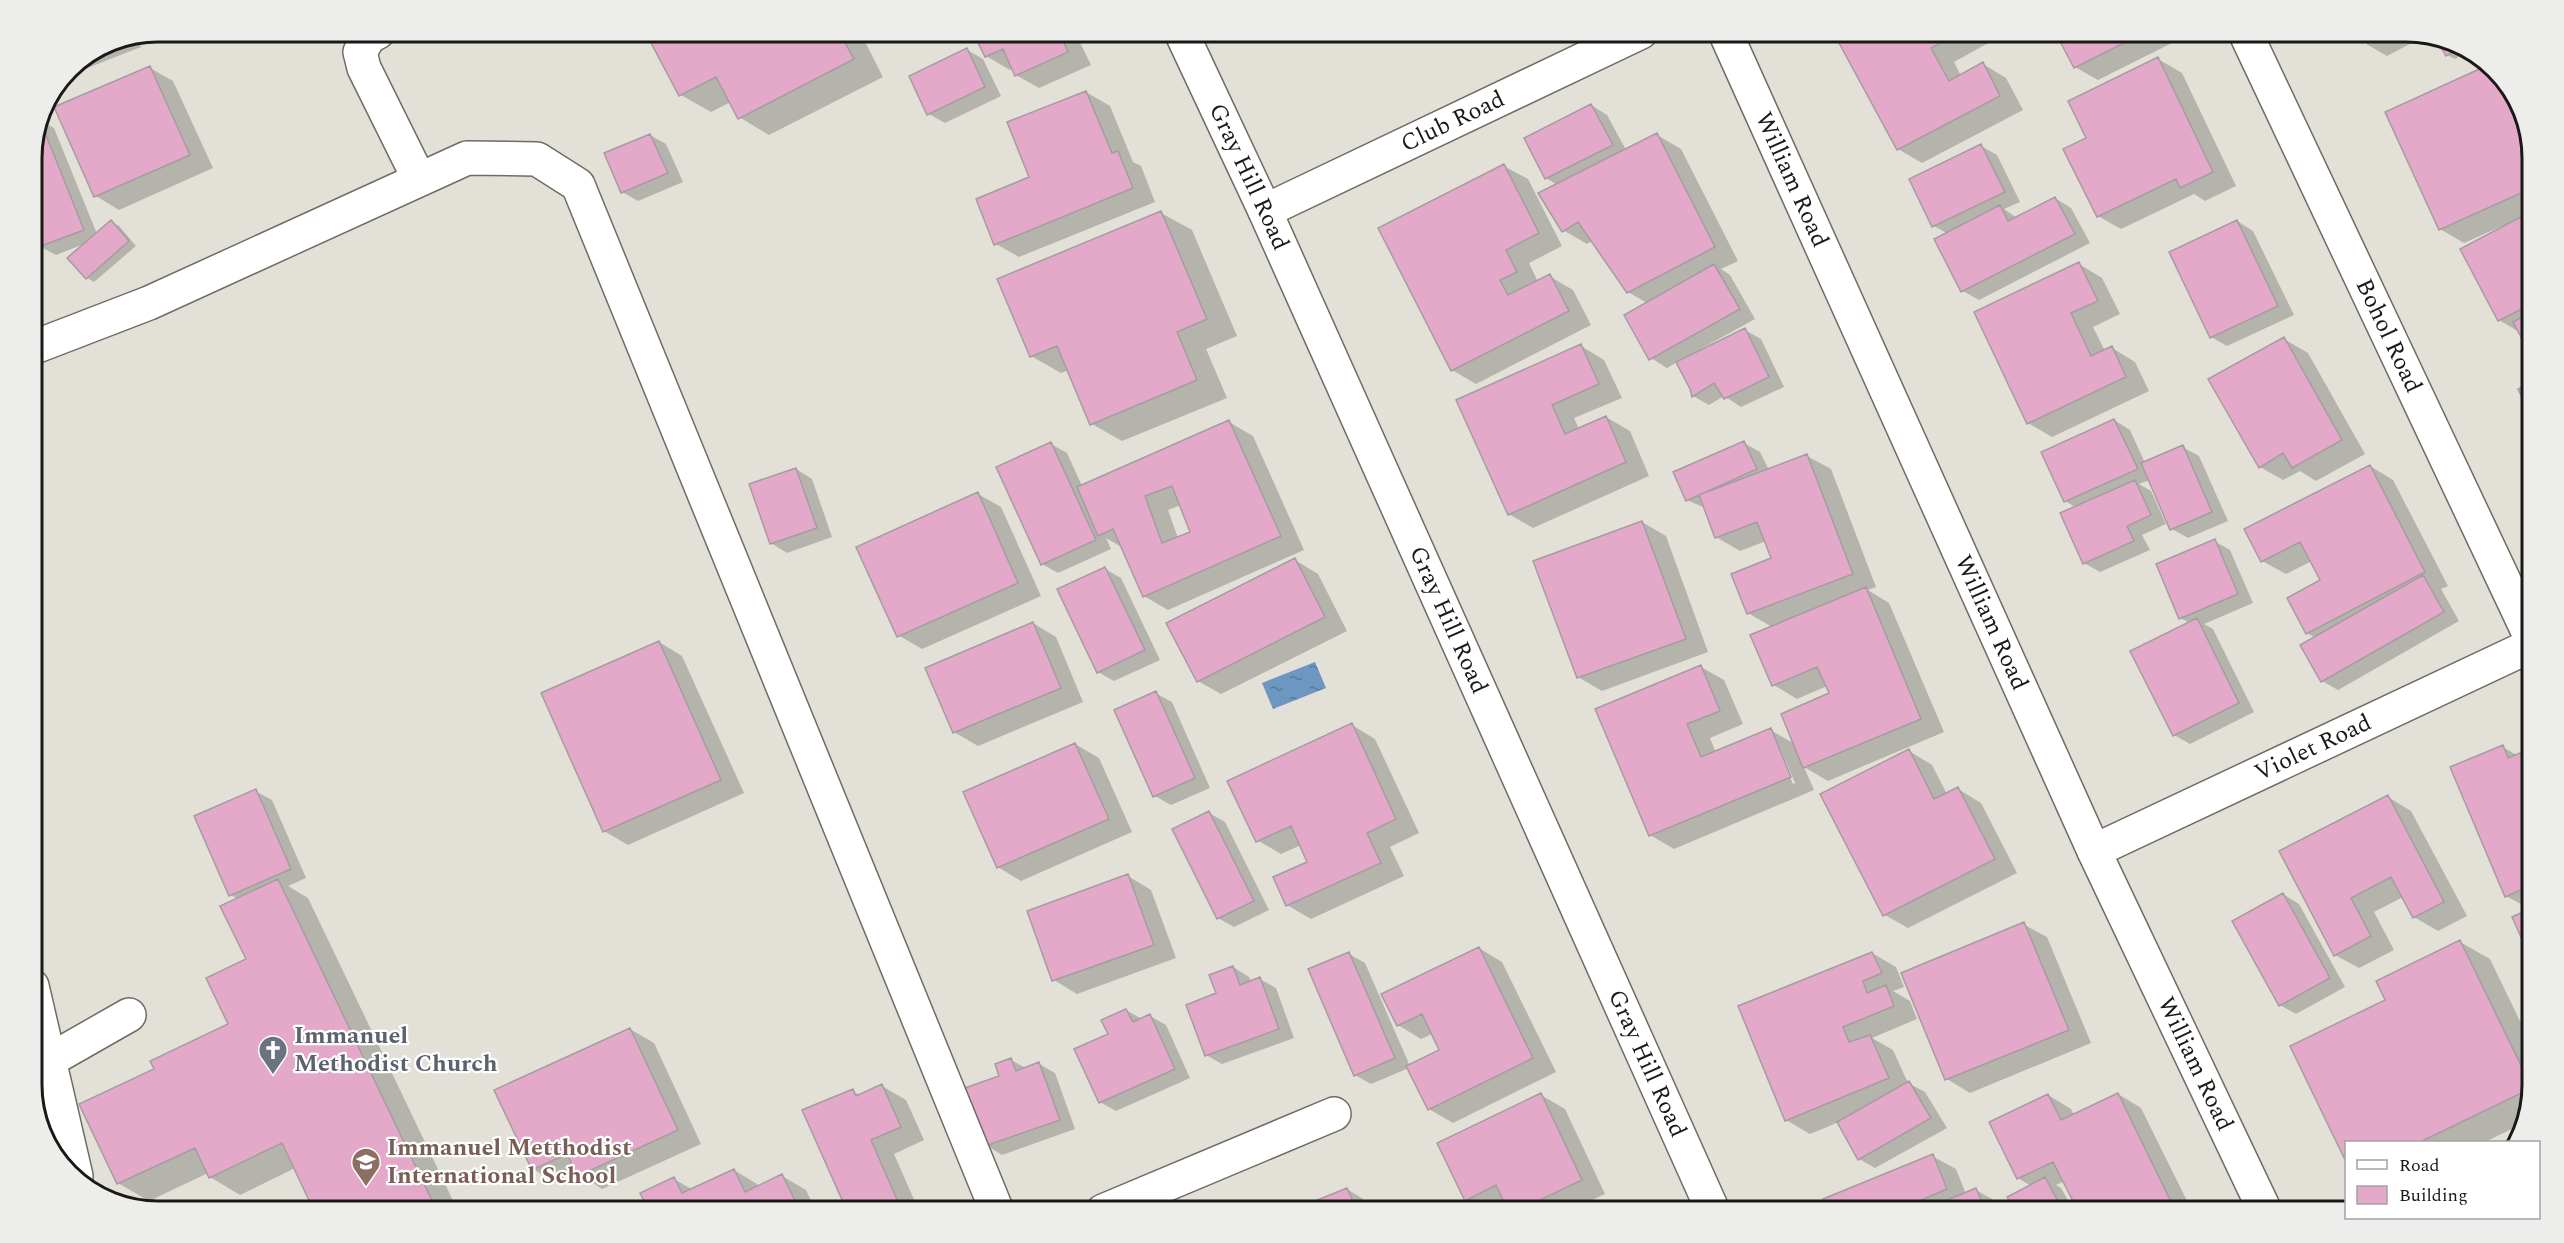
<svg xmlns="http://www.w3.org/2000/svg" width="2564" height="1243" font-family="Spectral,serif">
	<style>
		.water { fill: url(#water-ripples) }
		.shadow { fill: #0003; fill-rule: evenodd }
		.building { fill: #e4a9c9; stroke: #a59ca0; stroke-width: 1.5; fill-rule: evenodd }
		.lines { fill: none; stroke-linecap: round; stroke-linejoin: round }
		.minor-casing { stroke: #6e6c64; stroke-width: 36 }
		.minor { stroke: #fff; stroke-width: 33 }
		.labels { text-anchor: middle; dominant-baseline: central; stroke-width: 4.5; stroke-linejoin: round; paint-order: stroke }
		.street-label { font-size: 24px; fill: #1a1916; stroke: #fff }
		.worship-label { font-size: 24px; font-weight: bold; fill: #5b616d; stroke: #fff; text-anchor: start }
		.education-label { font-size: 24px; font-weight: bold; fill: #785e54; stroke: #fff; text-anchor: start }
		.rim { fill: none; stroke: #1a1916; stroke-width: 3 }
	</style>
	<defs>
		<pattern id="water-ripples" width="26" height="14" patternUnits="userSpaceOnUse" patternTransform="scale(1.5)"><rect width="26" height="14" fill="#6d96c1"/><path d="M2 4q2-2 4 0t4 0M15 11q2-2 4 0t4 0" fill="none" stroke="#597a9c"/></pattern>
	</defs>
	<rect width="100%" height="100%" fill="#e2e0d7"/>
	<path class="water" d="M1315,662L1326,688L1273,709L1262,683Z"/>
	<path class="shadow" d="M667,32H860L883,77L769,135L739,117L731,102L711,112L681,95L651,40Z
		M975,32H1075L1091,65L1039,88L1016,75L1013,69L1010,70L986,56Z
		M1858,32H1987L1992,41L1954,62L1961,76L1983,64L2006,78L2023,110L1922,163L1898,149L1840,42Z
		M2057,32H2166L2172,43L2098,80L2075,67Z
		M2358,32H2406L2425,36L2387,56L2363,42Z
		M137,36L141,47L62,78L69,68L110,41Z
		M2462,44L2469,51L2455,59L2447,55Z
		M967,50L983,59L1001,96L945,123L929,114Z
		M2158,59L2182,73L2236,186L2205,201L2194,194L2121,229L2098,216L2088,138Z
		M2487,67L2511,88L2532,150V353L2521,333L2499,320L2502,226L2464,243L2440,229L2386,113Z
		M150,68L173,81L213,168L119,210L96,196Z
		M1086,92L1110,106L1133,162L1141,166L1155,202L1019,257L996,244L1031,178Z
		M1591,105L1607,115L1626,150L1657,135L1681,149L1738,261L1721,269L1730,275L1755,319L1699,350L1700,352L1745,330L1761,339L1784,387L1741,407L1724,396L1709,405L1693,396L1692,389L1677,362L1667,368L1651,358L1647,303L1628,292L1592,241L1587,244L1563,230L1557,185L1546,178Z
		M40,120L54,128L97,234L111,222L119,226L136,246L94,282L87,278L84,244L56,255L39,246L32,227V150Z
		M650,135L666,144L683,182L638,201L622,192Z
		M1981,146L1997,155L2020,202L2004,209L2017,218L2055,198L2071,208L2090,243L1979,300L1963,291L1948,234L1934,226Z
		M1504,166L1528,179L1562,246L1529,263L1538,282L1549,276L1573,290L1591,325L1476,384L1452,370Z
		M1161,213L1192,230L1237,336L1206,349L1227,398L1122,441L1092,424L1069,370L1061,373L1031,356Z
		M2237,221L2253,231L2294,315L2227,346L2211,337Z
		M2079,264L2102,278L2120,314L2093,327L2105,351L2112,348L2135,362L2149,391L2052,437L2028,423Z
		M32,266L40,287L32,290Z
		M2284,339L2308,353L2365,454L2316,481L2300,471L2283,480L2260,467Z
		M1581,346L1604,360L1622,398L1574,418L1579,429L1606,417L1630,431L1649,476L1533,528L1509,514L1458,401Z
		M2114,420L2130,430L2145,463L2182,447L2199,456L2228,521L2188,538L2172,529L2150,480L2139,484L2151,491L2166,524L2142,535L2150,550L2100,572L2084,563L2077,508L2065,501Z
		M1229,422L1253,436L1304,550L1168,610L1144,596L1123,548L1106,538L1111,549L1058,573L1042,564L1051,444L1067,453L1082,486ZM1181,505L1192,533L1178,538L1168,510Z
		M1744,443L1760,452L1769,470L1807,456L1831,469L1876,587L1868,590L1889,603L1944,732L1828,781L1804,767L1814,790L1674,849L1650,835L1701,667L1724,680L1743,724L1710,738L1716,753L1770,730L1795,744L1831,694L1827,686L1797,699L1774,685L1772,627L1748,613L1773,559L1766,541L1740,551L1716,537L1705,508L1687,500ZM1777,748H1780L1795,783L1793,784Z
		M2370,466L2393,480L2448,586L2441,589L2459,621L2338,690L2322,681L2316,638L2307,633L2322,581L2312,561L2286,574L2262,561Z
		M796,469L812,479L832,537L787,553L771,543Z
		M978,494L1001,507L1041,596L922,649L898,635Z
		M1642,522L1666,536L1708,652L1602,691L1578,677Z
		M2214,541L2230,550L2253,603L2204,624L2213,629L2254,712L2190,744L2174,735L2190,623L2180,618Z
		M1295,560L1318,574L1347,631L1221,694L1198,681Z
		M1105,569L1121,578L1160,660L1114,681L1098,672Z
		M1033,623L1056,637L1083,702L978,746L954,732Z
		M659,642L682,656L744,793L628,845L604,831Z
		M1155,693L1172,702L1210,788L1171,805L1155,796Z
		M1352,725L1375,739L1419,833L1390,847L1404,876L1311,919L1287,905L1309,862L1301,845L1281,854L1257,840Z
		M1075,744L1099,758L1132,832L1021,881L998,867Z
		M2503,747L2518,756L2532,749V958L2514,918L2532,910L2506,896Z
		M1909,751L1932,765L1947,794L1958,789L1981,803L2017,873L1908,928L1885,915Z
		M255,791L272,800L306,878L288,886L308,898L458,1211H316L295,1168L240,1195L210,1177L208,1173L149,1201L118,1183L156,1070L230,1025L248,960L238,899L231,895Z
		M2388,797L2411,811L2467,916L2438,931L2414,917L2403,897L2374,912L2394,950L2359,968L2335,955L2281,852Z
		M1209,813L1225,822L1269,910L1234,927L1218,918Z
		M1128,876L1151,890L1176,958L1077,994L1054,980Z
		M2283,894L2299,904L2345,987L2296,1014L2280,1005Z
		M2023,924L2047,937L2091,1043L1970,1093L1947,1079Z
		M2460,942L2490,959L2532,1046V1085L2524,1123L2485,1142H2346V1158L2292,1047L2387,1001Z
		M1479,948L1502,962L1556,1072L1453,1123L1429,1109L1409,1068L1371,1084L1355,1075L1349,954L1365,963L1410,1066L1441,1051L1432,1034L1421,1039L1398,1025Z
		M1872,953L1896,967L1904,987L1893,991L1910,1001L1917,1019L1872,1038L1893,1050L1908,1083L1925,1092L1947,1128L1875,1168L1859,1159L1839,1122L1810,1134L1786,1120Z
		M1233,967L1249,977L1251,982L1260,979L1276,988L1294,1038L1222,1064L1206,1055L1218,994Z
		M1126,1010L1142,1019L1150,1016L1166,1025L1190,1078L1116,1111L1100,1102L1110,1034Z
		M630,1029L654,1043L701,1144L602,1189L578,1173L556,1183L533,1169Z
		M1011,1060L1026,1068L1039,1064L1055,1073L1075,1129L1002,1155L986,1145Z
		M882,1086L906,1100L924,1140L894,1154L919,1211H848L804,1111L852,1091L860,1095Z
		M2118,1094L2141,1108L2192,1211H2080L2065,1181L2056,1185L2061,1188L2074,1211H2016L2009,1197L2031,1186L2018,1178L2048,1095L2071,1109L2074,1115Z
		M1541,1095L1565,1109L1605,1194L1568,1211H1510L1506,1205L1493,1211H1486L1466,1200Z
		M1932,1156L1956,1169L1966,1194L1976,1190L1992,1199L1997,1211H1830L1825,1200Z
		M734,1170L757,1184L759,1187L782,1176L806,1190L816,1211H651L642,1194L674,1179L693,1190Z
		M1347,1189L1363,1199L1368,1211H1315L1312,1204Z
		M612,1204L625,1211H596Z"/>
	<path class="building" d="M664,32H839L854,59L738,119L716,77L679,96L649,39Z
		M973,32H1059L1068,52L1015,76L1003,49L985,57Z
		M1855,32H1963L1931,48L1949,81L1983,62L2000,96L1897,150L1838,41Z
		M2055,32H2146L2074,68Z
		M2356,32H2384L2362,43Z
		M2436,38L2462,44L2464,46L2446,56Z
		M967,48L985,87L927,115L909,76Z
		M2158,57L2213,172L2180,188L2176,179L2097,217L2063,149L2086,138L2068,101Z
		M150,66L190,155L94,197L54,107Z
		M2486,66L2505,82L2521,116L2532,150V188L2439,230L2385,112Z
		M1086,91L1112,153L1118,151L1133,188L994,245L976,199L1029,177L1007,122Z
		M1591,104L1613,145L1545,179L1524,138Z
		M40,120L84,230L38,247L32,231V150Z
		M1657,133L1715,247L1627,293L1578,222L1562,232L1538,193Z
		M650,134L668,173L621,193L604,153Z
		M1981,144L2005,192L1932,227L1909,179Z
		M1504,164L1539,233L1506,250L1517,272L1500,280L1508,295L1550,274L1569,311L1451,371L1378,228Z
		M2055,197L2075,234L1961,292L1934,239L2000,205L2008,221Z
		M1161,211L1207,319L1177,332L1197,380L1090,425L1057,346L1030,357L997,279Z
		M2532,211V304L2498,321L2460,249Z
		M111,220L129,241L86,279L67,258Z
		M2237,220L2278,306L2210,338L2169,252Z
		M2079,262L2098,301L2071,313L2091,356L2112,346L2126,377L2027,424L1974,312Z
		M1714,264L1740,309L1649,360L1624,315Z
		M2532,312V352L2530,353L2513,322Z
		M1745,328L1769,377L1724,399L1714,383L1692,397L1690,389L1676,362Z
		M2284,337L2342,440L2292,468L2283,453L2259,468L2208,379Z
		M1581,344L1599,384L1552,405L1565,434L1606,416L1626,462L1508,515L1456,400Z
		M2532,382V419L2518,389Z
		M2114,419L2138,469L2064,502L2041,452Z
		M1229,420L1281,536L1143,597L1113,529L1098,536L1077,487ZM1172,486L1190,532L1162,543L1145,496Z
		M1744,441L1757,469L1686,501L1673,472Z
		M1051,442L1096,540L1041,565L996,467Z
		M2183,445L2212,512L2170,530L2141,463Z
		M1807,454L1853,574L1747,614L1731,574L1771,558L1757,522L1715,538L1699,495Z
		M2370,465L2425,572L2306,634L2287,598L2320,580L2300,542L2261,562L2244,529Z
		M796,468L817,528L770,544L749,484Z
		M2135,480L2151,515L2127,526L2134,541L2083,564L2060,513Z
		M978,492L1018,583L897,637L856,547Z
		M1642,521L1686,639L1577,678L1533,561Z
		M2215,539L2238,594L2179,619L2156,564Z
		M1295,558L1325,617L1197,682L1166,623Z
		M1105,567L1145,650L1097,673L1057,589Z
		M2423,575L2444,612L2321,682L2300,645Z
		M1866,587L1921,719L1803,768L1781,714L1829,693L1817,667L1772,686L1750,635Z
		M2197,618L2239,703L2173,736L2130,651Z
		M1033,622L1061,688L953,733L925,668Z
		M659,641L721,780L603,832L541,693Z
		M1701,665L1720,711L1687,724L1701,757L1771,728L1791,777L1649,836L1595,709Z
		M1156,691L1195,778L1153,797L1114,710Z
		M1352,723L1396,819L1367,833L1381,863L1286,906L1273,877L1307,862L1291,826L1256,842L1227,781Z
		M1075,743L1109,819L997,868L963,792Z
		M2503,745L2508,758L2532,748V885L2505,897L2450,767Z
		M1909,749L1934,799L1958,787L1995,859L1883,916L1820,794Z
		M256,789L291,869L229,896L194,816Z
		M2388,795L2444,902L2413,918L2391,877L2351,898L2371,936L2334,956L2279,851Z
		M1209,811L1254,901L1217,919L1172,829Z
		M1128,874L1154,945L1052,981L1027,911Z
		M278,879L437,1211H314L282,1143L209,1178L195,1148L117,1184L79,1104L154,1069L150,1061L228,1024L206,978L246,959L220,906Z
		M2283,893L2330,978L2279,1006L2232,921Z
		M2532,908V962L2512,917Z
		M2024,922L2069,1030L1945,1080L1901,973Z
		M2460,940L2532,1088L2420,1142H2346V1162L2290,1046L2385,1000L2376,981Z
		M1479,947L1533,1058L1428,1110L1406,1066L1439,1050L1422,1014L1397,1026L1381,994Z
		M1349,952L1395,1058L1354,1076L1308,969Z
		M1872,952L1882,973L1863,981L1867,993L1886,985L1894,1006L1843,1027L1849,1042L1870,1035L1889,1078L1785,1121L1738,1006Z
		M1233,966L1240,985L1260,977L1279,1029L1205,1056L1186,1005L1216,993L1209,975Z
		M1126,1009L1133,1022L1150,1014L1175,1069L1099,1103L1074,1049L1108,1034L1101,1020Z
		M630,1028L678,1130L578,1176L567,1154L532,1170L494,1090Z
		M1011,1058L1016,1071L1039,1062L1060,1120L985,1146L965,1088L999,1076L995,1064Z
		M1909,1081L1931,1118L1858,1160L1837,1122Z
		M882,1084L901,1127L871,1140L902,1211H847L802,1110L853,1089L856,1096Z
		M1541,1093L1582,1180L1517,1211H1508L1496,1185L1465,1201L1437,1143Z
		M2118,1093L2174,1208L2168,1211H2078L2053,1162L2017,1179L1989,1122L2048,1094L2061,1120Z
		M1933,1154L1947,1189L1912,1204L1916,1211H1828L1823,1199Z
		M734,1169L745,1192L782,1174L800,1211H649L640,1193L674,1177L682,1193Z
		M2045,1177L2063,1211H2015L2007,1197Z
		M1347,1188L1357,1211H1313L1310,1203Z
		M1976,1188L1986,1211H1937L1935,1205Z
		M612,1203L616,1211H592Z"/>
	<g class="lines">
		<g class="minor-casing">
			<g id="minor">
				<path d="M378,32L369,37L360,52L364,68L419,179"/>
				<path id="s1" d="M1181,32L1265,211L1713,1211"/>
				<path id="s2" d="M1725,32L2094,851L2265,1211"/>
				<path id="s3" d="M2245,32L2532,640"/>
				<path id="s4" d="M1265,211L1641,32"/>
				<path d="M32,348L149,303L467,158L537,159L578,185L997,1211"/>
				<path id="s5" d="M2094,851L2532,645"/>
				<path d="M32,986L76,1176"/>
				<path d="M50,1060L129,1015"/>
				<path d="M1103,1211L1334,1114"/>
			</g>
		</g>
		<use href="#minor" class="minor"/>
	</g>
	<defs>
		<g id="church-pin" transform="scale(1.5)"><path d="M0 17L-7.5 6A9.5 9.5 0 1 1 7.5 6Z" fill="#6b7280" stroke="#fff"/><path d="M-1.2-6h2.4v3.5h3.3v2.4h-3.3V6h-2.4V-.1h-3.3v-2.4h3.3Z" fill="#fff"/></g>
		<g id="school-pin" transform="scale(1.5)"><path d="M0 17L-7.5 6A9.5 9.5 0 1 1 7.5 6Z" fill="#8d6e63" stroke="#fff"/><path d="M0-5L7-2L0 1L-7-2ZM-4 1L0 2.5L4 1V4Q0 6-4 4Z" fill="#fff"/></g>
	</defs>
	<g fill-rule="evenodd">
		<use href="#church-pin" x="273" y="1050"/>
		<use href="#school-pin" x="366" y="1162"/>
	</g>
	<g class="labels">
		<g class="street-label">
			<text stroke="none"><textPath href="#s4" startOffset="208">Club Road</textPath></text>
			<text stroke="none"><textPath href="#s1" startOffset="160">Gray Hill Road</textPath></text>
			<text stroke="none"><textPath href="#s2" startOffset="162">William Road</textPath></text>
			<text stroke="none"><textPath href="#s3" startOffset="336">Bohol Road</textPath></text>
			<text stroke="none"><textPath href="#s1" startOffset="646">Gray Hill Road</textPath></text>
			<text stroke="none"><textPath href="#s2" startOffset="648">William Road</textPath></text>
			<text stroke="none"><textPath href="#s5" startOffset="242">Violet Road</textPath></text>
			<text stroke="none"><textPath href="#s1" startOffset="1132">Gray Hill Road</textPath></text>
			<text stroke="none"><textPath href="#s2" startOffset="1134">William Road</textPath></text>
		</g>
		<g class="worship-label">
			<text x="294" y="1036">Immanuel<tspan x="294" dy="28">Methodist Church</tspan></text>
		</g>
		<g class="education-label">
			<text x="387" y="1148">Immanuel Metthodist<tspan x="387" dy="28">International School</tspan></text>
		</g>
	</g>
	<path d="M0 0H2564V1243H0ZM158 42H2406A116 116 0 0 1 2522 158V1085A116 116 0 0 1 2406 1201H158A116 116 0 0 1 42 1085V158A116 116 0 0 1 158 42Z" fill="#ededec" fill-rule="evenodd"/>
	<path class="rim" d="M158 42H2406A116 116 0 0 1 2522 158V1085A116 116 0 0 1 2406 1201H158A116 116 0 0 1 42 1085V158A116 116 0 0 1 158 42Z"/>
	<rect x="2345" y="1141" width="195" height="78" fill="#ffffff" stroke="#a3a3a2" stroke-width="1.5"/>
	<rect x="2357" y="1160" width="30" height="9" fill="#ffffff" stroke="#a3a3a2" stroke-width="1.5"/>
	<text x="2399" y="1171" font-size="18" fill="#1a1916">Road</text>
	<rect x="2357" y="1186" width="30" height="18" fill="#e4a9c9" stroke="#a3a3a2" stroke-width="1.5"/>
	<text x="2399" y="1201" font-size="18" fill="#1a1916">Building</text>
</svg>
